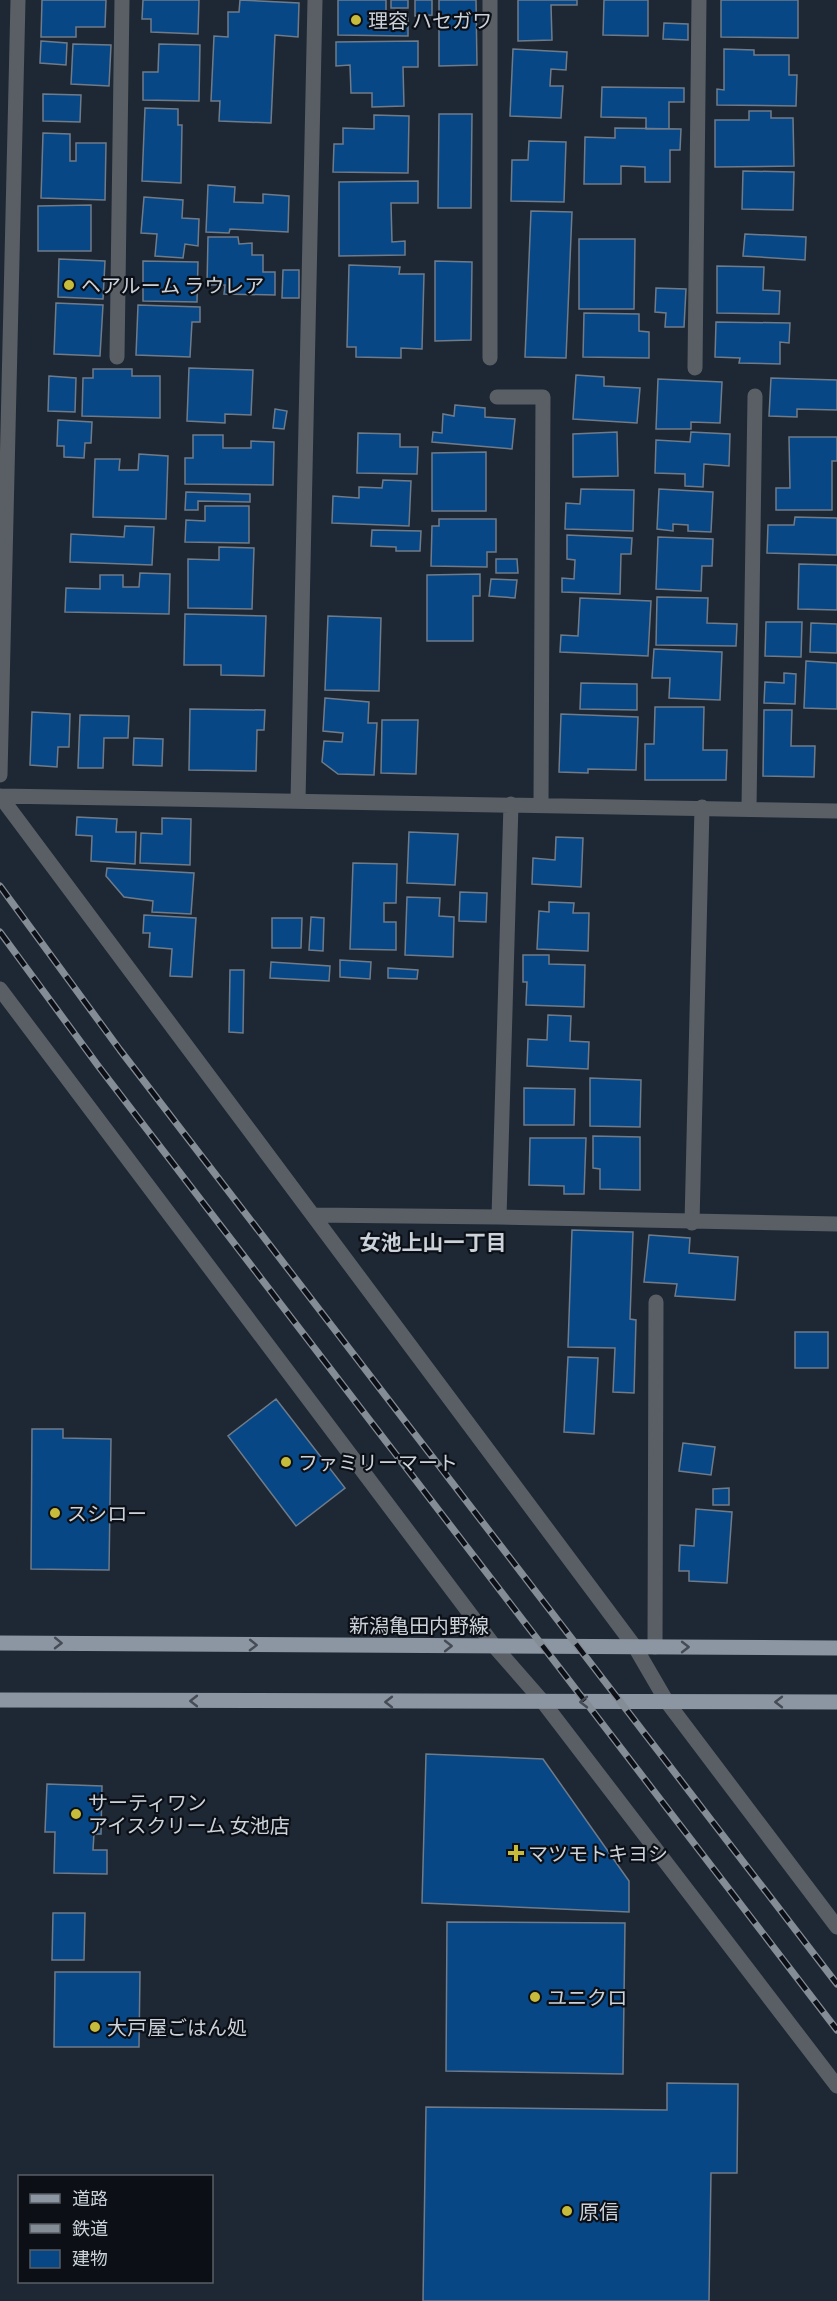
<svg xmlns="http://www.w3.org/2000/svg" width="837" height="2301" font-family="Barlow,'Noto Sans JP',sans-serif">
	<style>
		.building { fill: #084786; stroke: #6f7b89; stroke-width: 1.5 }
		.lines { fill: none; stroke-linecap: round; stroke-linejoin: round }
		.minor { stroke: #5a5f65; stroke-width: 15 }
		.primary { stroke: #8c96a3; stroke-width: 15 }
		.rail-casing { stroke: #848c96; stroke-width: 7 }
		.rail { stroke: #0c1016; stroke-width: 4.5; stroke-dasharray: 14; stroke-linecap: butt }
		.oneway { stroke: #464c55 }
		.poi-dot { fill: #c7bb3c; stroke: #0c1016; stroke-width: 2 }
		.labels { text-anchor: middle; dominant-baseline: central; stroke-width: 4.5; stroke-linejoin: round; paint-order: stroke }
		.poi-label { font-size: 20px; fill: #cbd2da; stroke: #0c1016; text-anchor: start }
		.street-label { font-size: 20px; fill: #cbd2da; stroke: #0c1016 }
		.neighbourhood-label { font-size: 21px; font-weight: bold; fill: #cbd2da; stroke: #0c1016 }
	</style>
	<rect width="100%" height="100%" fill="#1e2834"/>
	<path class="building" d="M42,0H106L105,27H76V37H41Z
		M143,0H199L198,34L151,32V19H142Z
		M240,0L299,3L298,37L275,35L271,123L219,121L220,101H211L214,36L228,37V12H239Z
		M338,0H386V14H408V36L338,35Z
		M391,0H408V8H391Z
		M415,0H432V15L415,16Z
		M439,0H476L477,65L439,66Z
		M518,0H577V5H551L552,40L518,41Z
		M604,0H648V36L603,35Z
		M721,0H798V38L721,37Z
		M664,23L688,24V40L663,39Z
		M41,41L67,43L66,65L40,63Z
		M418,41V67H403L404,106L372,107V93H351L350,65L336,66V42Z
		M73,44L111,45L109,86L71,84Z
		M159,44L200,45L199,101L143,100V72H158Z
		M513,49L567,52L566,70L551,69L550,86H563L561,118L510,116Z
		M724,49L754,50V55H789V75H797L796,106L717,105V89L724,90Z
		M602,87L684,88V102H669V129H646V118L601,117Z
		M43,94L81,95L80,122L43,121Z
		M145,108L178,109V125H182L181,183L142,181Z
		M749,111H771V118H793L794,166L715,167V120H749Z
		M439,114H472L471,208H438Z
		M374,115L409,116L408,173L333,172L334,144H343V128L374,129Z
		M615,128L681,129L680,150H670V182H645V167L621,166V184H584L585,137L615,138Z
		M43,133L70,134V161H76V143H106L105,200L41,198Z
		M529,141L566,142L564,202L511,201L512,160H528Z
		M743,171L794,172L793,210L742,209Z
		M418,181V203H391L392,242L405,241V255L339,256V182Z
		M208,185L235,187L234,202L263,203V194L289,196L288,232L230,229L229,233L206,232Z
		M144,197L183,200L182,218L199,219L198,246L185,244L183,258L155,256L157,234L141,233Z
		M91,205V251H38V206Z
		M531,211L572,212L566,358L525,357Z
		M745,234L806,237L805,260L743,256Z
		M208,237H238L239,244L252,243V255H263V272H275V295L224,294L225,285H207Z
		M579,239H635L634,309H579Z
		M59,259L105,261L103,299L58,297Z
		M143,261L198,262L197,302L143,301Z
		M435,261L472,262L471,340L435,341Z
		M349,265L400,267L399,274H424L422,349L401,348V358L356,357V347H347Z
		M717,266L764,267L763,290L780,291L779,314L717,313Z
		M283,270H299V298H282Z
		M656,288L686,289L684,327H665L666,313L655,312Z
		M56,303L103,305L100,356L54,354Z
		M138,305L200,307V322H192L190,357L136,355Z
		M584,313L639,314V331L649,332V358L583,357Z
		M716,322L790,323L789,343L780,342V364L739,363L740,358L715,357Z
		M189,368L253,370L251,415L225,414V423L187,421Z
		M93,369H132V376H160V418L82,416L83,378H93Z
		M576,375L604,377V386L640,388L637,423L573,419Z
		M49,376L76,378L75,412L48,411Z
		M771,378L837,380V410L797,409V417L769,416Z
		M658,379L722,382L720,423L691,422V429H656Z
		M455,405L485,408V417L515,419L512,449L432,442L433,432L442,433L443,414L454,416Z
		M275,409L287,411L284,429L273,428Z
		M58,420L92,422L91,443H85L84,458L64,457V446H57Z
		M617,432L618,476L573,477V434Z
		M691,432L730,434L729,466L704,464L703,487L685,486V474L655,473L656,440L690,442Z
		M358,433L400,434V447H418L417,474L357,473Z
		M193,435H223V448H251V441L274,442L273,485L185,484V458H193Z
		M789,437H837V461H832V510H776V488H790Z
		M486,452V511H432V453Z
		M139,454L168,456L166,519L93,517L95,459H120L119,470H138Z
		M383,480L411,481L409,526L332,523L333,496L359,498V487L382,488Z
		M581,489L634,490L633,531L565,529L566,503L580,504Z
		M659,489L713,492L711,532L688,531V525L673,524V531L657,529Z
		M186,492L250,494V502L198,501V510H185Z
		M205,506H249V543L185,542L186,520L205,521Z
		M795,517L837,518V555L767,553L768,525H794Z
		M439,519H496V552H487V567L431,566L432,526H439Z
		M125,526L154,527L152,565L70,562L71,534L124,537Z
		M372,530L421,531L420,551H396V547L371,546Z
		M567,535L632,538L631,554H621L620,594L562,592V578L574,579L575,560L567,559Z
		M658,537L713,539L712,566H702L701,591L656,589Z
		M219,547L254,548L252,609L188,608V559L219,560Z
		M496,559H517L518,573H496Z
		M799,564L837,565V610L798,609Z
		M140,573L170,574L169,614L65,612L66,588L100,589V575H123V587H139Z
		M480,574V596H473V641H427V575Z
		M491,579L517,580L515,598L489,596Z
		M657,597L708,598L707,623L737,624L736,646L656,645Z
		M580,598L651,601L648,656L560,652L561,635L578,636Z
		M185,614L266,616L264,676L221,675V665H184Z
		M328,616L381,618L379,691L325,690Z
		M766,622H802L801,657L765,656Z
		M811,623L837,624V653L810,652Z
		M654,649L722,652L720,700L669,698L670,678H652Z
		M806,661L837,663V709L804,708Z
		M784,673L796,674L795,704L764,703L765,682L784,683Z
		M581,683L637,684V710L580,709Z
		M325,698L369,702L368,723H377L374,775L338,774L322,762L324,741L342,742L343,733L323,731Z
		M655,707H704L703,750H727L726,780H645V744H654Z
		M190,709L265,710L264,730H257L256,771L189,770Z
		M764,710H792L791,746H815L814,777L763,776Z
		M32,712L70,714L69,747H58L57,767L30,765Z
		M561,714L638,717L636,770L588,769V773L559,772Z
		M80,715L129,716L128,738H104L103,768H78Z
		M382,720H418L416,774L381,773Z
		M134,738L163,739L162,766L133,765Z
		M77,817L117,819L116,832H136L135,864L91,861L92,836L76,835Z
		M162,818L191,819L190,865L140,863L141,833L162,834Z
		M409,832L458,834L455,885L407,883Z
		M556,837L583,838L581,887L532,884L533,858L555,860Z
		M353,863L397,864L396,903H384V922H396V950L350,949Z
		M107,868L194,873L191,914L152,912L153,901L124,897L106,876Z
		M460,892L487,893L486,922L459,921Z
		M407,897L440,898L439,916L454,917L453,957L405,955Z
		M549,902L574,903L573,913H589L588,951L537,949L539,911L549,912Z
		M144,915L196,918L192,977L170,976L172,949L149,947L150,933H143Z
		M311,917L324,918L323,951L309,950Z
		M272,918H302L301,948H272Z
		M523,955H549V964L585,965L584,1007L526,1005L527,982H523Z
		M340,960L371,962L370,979L340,977Z
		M271,962L330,966L329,981L270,978Z
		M388,968L418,970L417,979L388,978Z
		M230,970H244L243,1033L229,1032Z
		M548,1015L571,1016L570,1041L589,1042L588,1069L527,1066L528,1039L547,1040Z
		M590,1078L641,1080L640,1127L590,1126Z
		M524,1088L575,1089L574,1125H524Z
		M593,1136L640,1137V1190L600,1189V1169L593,1168Z
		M530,1138H586L584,1194H564V1186L529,1185Z
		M572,1230L633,1232L630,1319L636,1320L634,1393L613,1392L615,1348L568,1347Z
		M649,1235L690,1238L689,1253L738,1257L735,1300L675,1296L677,1284L644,1282Z
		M795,1332H828V1368H795Z
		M568,1357L598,1358L594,1434L564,1432Z
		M276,1399L345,1488L296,1526L228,1436Z
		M32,1429H63V1438L111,1439L109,1570L31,1569Z
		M683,1443L715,1447L711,1475L679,1471Z
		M729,1488V1505H713V1489Z
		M696,1509L732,1512L727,1583L689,1581V1571H679L680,1545L694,1546Z
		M426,1754L543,1759L629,1881V1912L422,1903Z
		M47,1784L102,1786L101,1834H94L93,1850H107V1874L54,1873L55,1832H45Z
		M53,1913H85L84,1960H52Z
		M447,1922L625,1923L623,2074L446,2071Z
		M55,1972H140L139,2047H54Z
		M667,2083L738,2084L737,2173H711L709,2301H423L426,2107L667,2110Z"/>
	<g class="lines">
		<path class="minor" d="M490,0V358
			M117,357L122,0
			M695,368L699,0
			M497,397H543L541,805
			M0,775L18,0
			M0,796L635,1647L667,1702L837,1927
			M0,796L837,811
			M298,801L315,0
			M511,804L499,1217L837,1224
			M749,808L755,396
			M0,989L495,1647L543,1702L837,2086
			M313,1215L499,1217
			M692,1223L702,807
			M655,1647L656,1302"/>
		<path class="primary" d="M0,1643L837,1648
			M0,1700L837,1702"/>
		<g class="rail-casing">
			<path id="rail" d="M0,886L120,1050L837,1984
				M0,932L99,1067L837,2030"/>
		</g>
		<use href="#rail" class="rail"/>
	</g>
	<defs><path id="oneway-chevron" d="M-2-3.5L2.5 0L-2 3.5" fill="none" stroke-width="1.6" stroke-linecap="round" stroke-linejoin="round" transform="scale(1.5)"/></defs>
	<g class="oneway">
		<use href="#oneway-chevron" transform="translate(58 1643) rotate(1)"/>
		<use href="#oneway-chevron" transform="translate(253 1645) rotate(1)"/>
		<use href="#oneway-chevron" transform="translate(448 1646)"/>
		<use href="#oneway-chevron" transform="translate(685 1647)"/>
		<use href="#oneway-chevron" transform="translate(194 1701) rotate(-180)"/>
		<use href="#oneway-chevron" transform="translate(389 1702) rotate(-180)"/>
		<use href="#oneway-chevron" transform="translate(584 1702) rotate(180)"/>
		<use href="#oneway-chevron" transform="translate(779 1702) rotate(-180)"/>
	</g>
	<g class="poi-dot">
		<circle cx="356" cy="20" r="6"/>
		<circle cx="69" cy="285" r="6"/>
		<circle cx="286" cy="1462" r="6"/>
		<circle cx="55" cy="1513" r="6"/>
		<circle cx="76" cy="1814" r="6"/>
		<path d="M513 1844h6v6h6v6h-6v6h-6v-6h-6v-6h6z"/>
		<circle cx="535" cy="1997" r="6"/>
		<circle cx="95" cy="2027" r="6"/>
		<circle cx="567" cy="2211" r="6"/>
	</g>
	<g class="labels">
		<g class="poi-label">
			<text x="368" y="20">理容 ハセガワ</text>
			<text x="81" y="285">ヘアルーム ラウレア</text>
			<text x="298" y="1462">ファミリーマート</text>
			<text x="67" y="1513">スシロー</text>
			<text x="88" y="1802">サーティワン<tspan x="88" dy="23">アイスクリーム 女池店</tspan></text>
			<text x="528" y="1853">マツモトキヨシ</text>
			<text x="547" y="1997">ユニクロ</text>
			<text x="107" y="2027">大戸屋ごはん処</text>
			<text x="579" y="2211">原信</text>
		</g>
		<g class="street-label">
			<text x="419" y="1625">新潟亀田内野線</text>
		</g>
		<g class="neighbourhood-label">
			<text x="433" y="1241">女池上山一丁目</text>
		</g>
	</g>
	<rect x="18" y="2175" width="195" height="108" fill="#0c1016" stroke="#585e64" stroke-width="1.5"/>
	<rect x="30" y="2194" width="30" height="9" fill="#8c96a3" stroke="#585e64" stroke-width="1.5"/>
	<text x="72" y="2205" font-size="18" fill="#cbd2da">道路</text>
	<rect x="30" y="2224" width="30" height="9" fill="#848c96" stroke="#585e64" stroke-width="1.5"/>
	<text x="72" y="2235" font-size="18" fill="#cbd2da">鉄道</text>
	<rect x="30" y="2250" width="30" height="18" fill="#084786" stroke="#585e64" stroke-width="1.5"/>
	<text x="72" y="2265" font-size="18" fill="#cbd2da">建物</text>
</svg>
